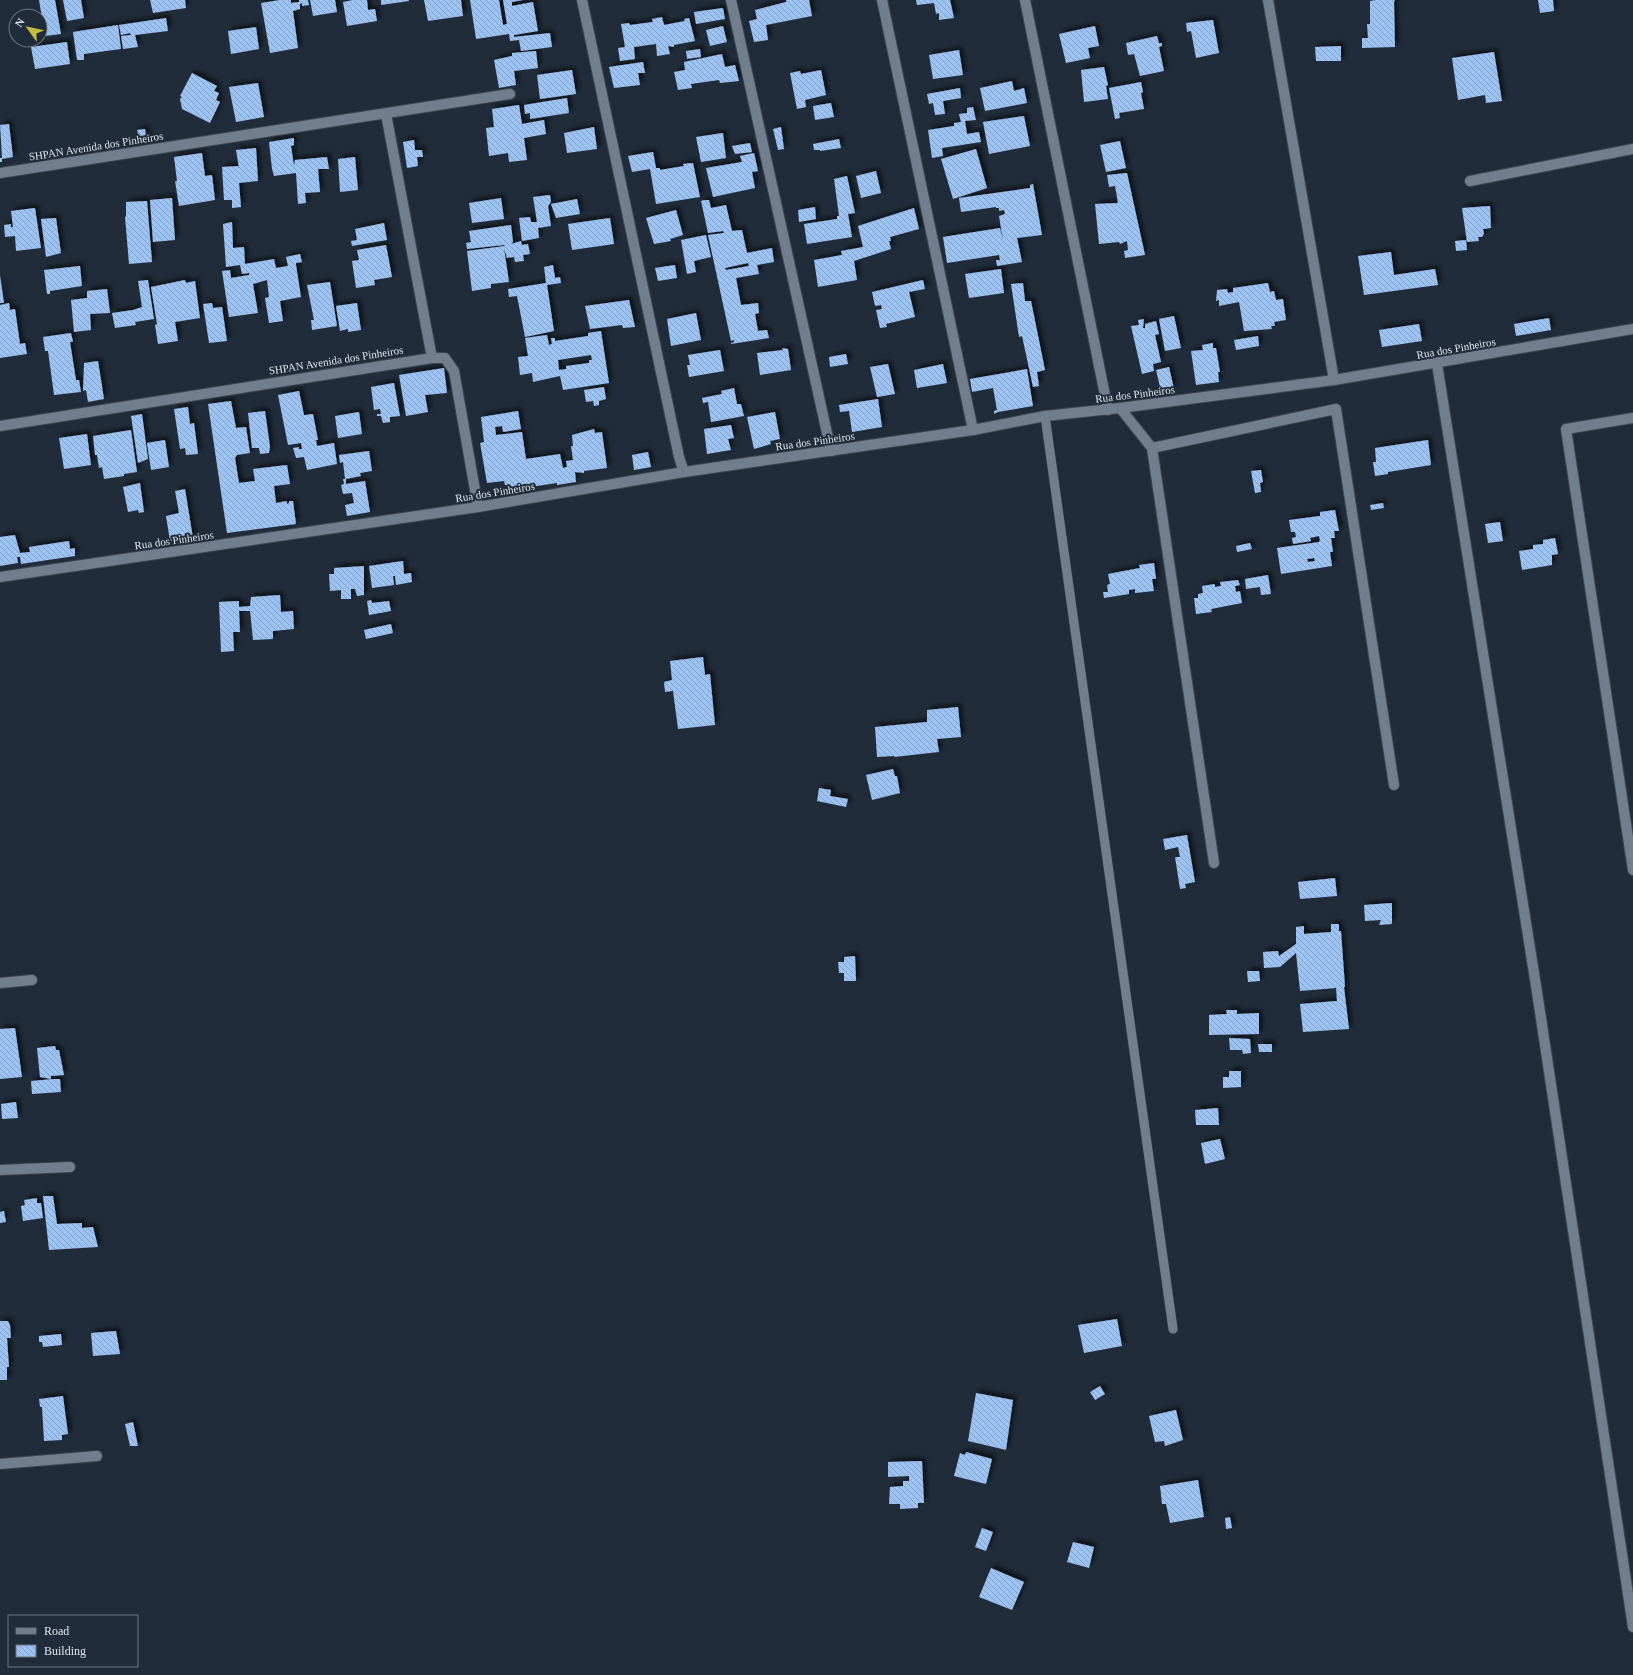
<svg xmlns="http://www.w3.org/2000/svg" width="1633" height="1675" font-family="'Times New Roman',serif">
	<style>
		.building { fill: url(#building-back-hatch); fill-rule: evenodd; filter: url(#shadow) }
		.lines { fill: none; stroke-linecap: round; stroke-linejoin: round }
		.service-casing { stroke: #3d4651; stroke-width: 10 }
		.minor-casing { stroke: #3d4651; stroke-width: 12 }
		.tertiary-casing { stroke: #3d4651; stroke-width: 12 }
		.service { stroke: #717e8e; stroke-width: 9 }
		.minor { stroke: #717e8e; stroke-width: 10 }
		.tertiary { stroke: #717e8e; stroke-width: 10 }
		.labels { text-anchor: middle; dominant-baseline: central; stroke-width: 4; stroke-linejoin: round; paint-order: stroke }
		.street-label { font-size: 11px; fill: #dee5ee; stroke: #212c3a }
	</style>
	<defs>
		<pattern id="building-back-hatch" width="6" height="6" patternUnits="userSpaceOnUse"><rect width="6" height="6" fill="#9cc2f3"/><path d="M-1 5l2 2M0 0l6 6M5-1l2 2" fill="none" stroke="#86a3c8"/></pattern>
		<filter id="shadow"><feDropShadow dx="3.5" dy="-3.5" stdDeviation="2" flood-color="#0009"/></filter>
	</defs>
	<rect width="100%" height="100%" fill="#212c3a"/>
	<path class="building" d="M39,0H55L61,34L45,36Z
		M63,0H81L84,18L67,21Z
		M150,0H185L186,8L153,13Z
		M280,0H291V3L299,2V0H308L309,5L302,6V3L300,4V9L293,11L298,48L270,53L261,3Z
		M310,0H335L337,12L313,16Z
		M353,0H367L368,10L375,9L377,21L347,26L343,2Z
		M381,0H409V1L381,5Z
		M424,0H461L463,16L428,21Z
		M470,0H499L503,25L507,24L503,0H523L512,2V6L533,2L538,31L514,35V37L550,33L552,47L521,51L519,40L510,41L509,34L476,39Z
		M786,0H809L812,16L766,25L768,40L754,42L749,21L757,19L755,10L786,2Z
		M916,0H950L954,18L939,20V13L936,14L934,3L917,5Z
		M1376,0H1395L1394,2L1395,47L1362,48V38H1368L1367,24H1370V1Z
		M1538,0H1553L1554,11L1540,13Z
		M723,8L725,19L696,24L694,12Z
		M662,17L664,25L685,21L684,19L689,18L695,41L674,45V47L668,46L670,54L657,56L656,44L634,47L635,59L620,61L618,48L625,47L621,24L629,23L630,25L653,22L652,19Z
		M166,18L168,31L135,35L138,47L123,49L121,36L131,35L130,33L121,35L119,25Z
		M1213,20L1219,53L1196,58L1191,31L1187,32L1186,23Z
		M118,25L121,49L84,54V60H77L73,32Z
		M723,26L727,42L710,46L706,30Z
		M1095,26L1099,46L1088,48L1090,58L1066,63L1059,34Z
		M256,27L259,49L231,54L228,31Z
		M1157,36L1159,43H1162V46L1159,47L1164,71L1140,76L1134,54L1128,55L1126,43Z
		M67,42L70,64L35,69L31,47Z
		M1341,46V61H1316L1315,47Z
		M700,49L701,57L687,59L686,51Z
		M959,50L963,75L933,79L929,55Z
		M536,51L538,68L514,71L516,85L499,88L494,60L512,56V53Z
		M1494,52L1502,101L1486,103L1485,95L1458,100L1452,58Z
		M722,54L725,67L735,65L739,81L720,83L719,80L691,84L692,88L678,90L674,72L685,70L684,62Z
		M643,62L645,73H638L640,85L614,88L609,67Z
		M1104,67L1108,85L1106,86L1108,99L1084,102L1081,70Z
		M572,70L576,94L540,99L537,75Z
		M821,70L826,95L805,100L806,107L797,109L790,73L800,71L801,74Z
		M192,73L217,86L214,91L219,93L216,100L220,102L210,123L182,109L180,99L182,97L180,96Z
		M1012,81L1014,91L1024,88L1027,103L985,111L980,88Z
		M1141,82L1143,92L1141,93L1144,109L1119,113L1120,118L1115,119L1109,88Z
		M258,83L264,117L236,122L229,87Z
		M960,88L961,98L943,101L945,114L935,115L933,103L929,104L927,94Z
		M567,98L569,113L530,119V113L525,114L524,105Z
		M831,103L834,117L815,120L813,106Z
		M519,105L522,124L544,120L546,134L524,138L527,160L509,162L508,153L489,156L486,128L494,127L492,109Z
		M973,107L976,120L965,121L967,134L979,132L981,142L942,148L943,156L932,158L928,130L954,126V123L961,122L959,114L967,113V108Z
		M1024,116L1030,146L989,154L983,122Z
		M9,124L13,157L2,159V162H0V158H2L0,125Z
		M594,127L597,149L567,153L564,133Z
		M781,127L784,149L778,150L773,129Z
		M145,129L147,141L140,142L137,130Z
		M723,133L726,158L701,162L696,137Z
		M294,138V145L291,146L294,166L295,160L327,157L329,169H318L320,192L305,193L306,203L298,204L296,173L274,176L272,169L269,142Z
		M839,139L841,148L820,151V150H814L813,144Z
		M414,140L415,150H422L423,157H417L418,166L407,168L403,142Z
		M1120,141L1126,168L1106,172L1100,145Z
		M750,143L752,152L735,154L732,146Z
		M256,148L258,181L239,183L241,207L232,208V200H224L222,167L238,166L239,168L236,150Z
		M976,149L987,188L953,199L941,159Z
		M653,152L656,168H660V170L684,166L683,164L693,163L700,197L656,204L650,169L632,172L628,156Z
		M202,153L205,176L212,175L215,200L179,206L175,181H177L174,157Z
		M754,153L758,171L752,172L755,188L713,197L706,168L742,162L740,156Z
		M355,157L358,190L340,192L338,159Z
		M876,171L881,193L861,198L856,176Z
		M1127,173L1145,255L1125,258L1124,251L1128,250L1127,241L1120,244L1119,242L1099,244L1095,204L1118,203L1115,186L1109,187L1107,175Z
		M847,176L855,213L848,214L852,237L807,244L804,224L837,219V216H839L834,179Z
		M1033,184L1042,235L1017,238L1022,262L997,266L996,260H1000L999,255L947,263L943,237L1000,228L1003,240L999,216L1005,214L1004,210L999,211V208H996V207L961,212L959,198L1030,188V185Z
		M550,195L551,202L548,206L551,226L538,228L539,238L522,241L519,218L530,217L531,222H537L533,197Z
		M172,198L175,240L153,242L150,200Z
		M501,198L504,219L472,223L469,203Z
		M577,199L580,214L556,218L551,204Z
		M704,200H709L711,208L726,205L732,231L742,230L747,253L772,248L774,262L757,265L759,274L736,278L741,305L758,303L759,313L755,314L758,331L767,330L769,338L731,344V343L734,342V340L731,341L708,235L724,233L723,231L708,233L701,201ZM748,263L749,266L726,270L725,268Z
		M147,201L152,262L129,264L125,217L126,216V202Z
		M1490,206L1491,228L1483,229L1484,234L1482,237H1478L1479,241L1467,242L1462,208Z
		M815,207L816,219L799,222L798,210Z
		M35,208L41,248L16,251L15,236L5,237L4,225L11,224V227H13L11,211Z
		M914,208L919,229L890,237L891,241H889L891,249L854,261L857,280L818,287L814,260L842,255L841,251L863,247L858,226Z
		M676,210L683,235L670,239L671,241L654,244L646,218Z
		M56,218L61,253L46,257L41,219Z
		M610,218L614,244L572,250L568,224Z
		M232,222L233,248L244,247L245,264L274,259L276,268L288,266L286,257L300,254L302,262L296,263V265L301,297L280,301L283,321L269,323L265,298L269,297L267,280L253,284L258,313L229,317L222,271L230,270L231,278L249,275V273L242,274L240,265L226,267L223,224Z
		M384,223L387,240L352,246L351,241L357,240L355,229Z
		M511,225L513,242L511,244L521,241L522,245L528,244L530,254L523,255L524,261L515,262L514,257L507,258L504,248L509,282L491,284V288L472,291L467,251L505,246L504,245L467,249L466,243L471,242L469,231Z
		M706,235L711,257L694,261L696,272L687,274L681,240Z
		M1466,240L1467,250L1456,251L1455,241Z
		M386,245L392,277L374,280L375,285L356,288L352,261L359,260L357,250Z
		M1391,252L1394,275L1435,269L1438,285L1364,295L1358,256Z
		M553,265L555,278L560,277L561,283L547,285L554,331L525,337L517,296L509,297L508,289L546,283L544,267Z
		M675,265L677,278L658,281L655,268Z
		M80,266L82,286L50,291V294H47L44,270Z
		M1001,269L1004,293L969,298L965,274Z
		M0,275L4,303H0Z
		M148,280L154,319L135,322L136,325L115,328L112,313L133,310L142,307L138,281Z
		M185,280L186,283L195,281L200,318L175,322L178,341L158,344L155,325L157,324L151,287Z
		M923,280L925,289L909,292L915,317L886,324L887,327L880,328L876,310L882,309L881,305L875,306L872,292Z
		M330,282L337,326L312,330L311,320H314L307,285Z
		M1023,283L1025,301H1031L1045,370L1037,372L1039,386L1033,387L1022,336L1019,337L1011,284Z
		M1268,283L1270,292L1274,291L1276,300L1283,299L1286,320L1274,322L1275,326H1271L1272,329L1244,331L1239,302L1219,306V300L1216,301L1217,290L1227,289L1228,293L1233,292V288Z
		M107,289L110,313L90,314L91,330L74,332L71,300L87,298V291Z
		M629,300L635,327L623,328L622,325L590,329L585,306Z
		M9,303L10,310L15,309L20,344L25,343L27,354L0,358V305Z
		M212,303L213,308L222,307L227,341L209,343L203,304Z
		M357,303L361,330L348,332V329L340,331L336,306Z
		M696,313L701,340L671,346L667,319Z
		M1174,316L1181,348L1165,351L1159,319Z
		M1549,318L1551,330L1516,336L1514,324Z
		M1144,319L1143,328H1145V324L1156,321L1159,334L1155,335L1161,362L1153,364L1154,371L1142,374L1131,326L1139,325L1138,320Z
		M1419,324L1422,341L1382,347L1379,330Z
		M601,331L609,383L563,390L560,376L533,382L532,373L520,375L518,357L528,356L525,338L547,335L549,345L552,344L551,338H555V341L588,336V333ZM591,355L592,360H589V363L566,366V369L559,370L558,360Z
		M71,333L73,342H70L76,380H79L81,392L54,395L48,351H45L43,337Z
		M1258,336L1259,346L1236,350L1234,340Z
		M1213,343V348H1216L1220,372H1218L1219,382L1196,385L1191,351L1203,350L1202,345Z
		M782,348L788,349L791,370L760,375L757,353L783,350Z
		M720,350L724,371L689,377L687,365H690L688,355Z
		M846,354L848,364L830,367L829,357Z
		M98,361L104,399L88,402L86,390L83,391L84,363Z
		M888,364L895,394L877,397L870,367Z
		M943,364L947,383L917,388L914,370Z
		M1169,367L1174,389L1161,391L1156,370Z
		M444,368L447,393L425,395L428,412L406,416L399,375Z
		M1027,369L1033,406L998,412L994,414V411L997,410L993,388L972,392L970,379Z
		M394,383L400,416L390,417V422L383,423L381,416H377V414H381L380,409L374,410L371,387Z
		M604,387L606,399L599,401V405L594,406L593,401L586,402L584,390Z
		M734,388L737,404H741L744,416L711,422L708,402L703,403L702,398L722,394L721,391Z
		M299,391L304,415L297,416L313,414L318,440H316L317,446L334,443L337,464L307,470L304,457L296,458L293,448L299,447V449H302L301,443L288,445L278,395Z
		M878,399L882,427L852,432L849,411L840,412L839,405Z
		M231,401L236,428L246,427L250,453L237,455L235,458L239,483L255,481L253,469L287,465L290,484L274,486L276,503L287,501V504L289,503V501H293L296,524L227,533L208,404Z
		M188,407L190,424L194,423L198,454L186,455L185,448L180,449L174,409Z
		M265,411L270,447L269,453L260,454L259,448H252L248,413Z
		M518,411L521,429L503,432L502,426L495,427L496,435L522,432L526,459L560,454L563,468L567,467L566,461L573,460L571,446H573L572,435L594,429L595,433L602,432L607,468L584,471V473L575,472L576,482L557,485V483L510,490L507,489V485H505L504,481L487,483L480,443L484,442L481,417Z
		M359,412L362,434L338,438L335,416Z
		M775,412L780,439L770,441L771,444L754,449L747,417Z
		M142,414L148,459L138,463L131,416Z
		M731,425L734,438L728,439L731,450L707,454L704,429Z
		M131,430L137,472L124,474V476L104,479L102,467L99,468L97,455H95L93,436Z
		M87,434L91,465L64,469L59,438Z
		M165,440L169,467L151,470L147,443Z
		M1428,440L1431,465L1388,472V474L1375,476L1373,462H1376L1375,448Z
		M369,451L372,471L360,473L361,476L346,479V484L365,481L370,512L347,516L345,505L354,503L352,493L343,494L341,485L344,484L343,479H345L343,462L340,463L339,455Z
		M648,452L651,467L634,470L632,455Z
		M1261,470L1263,482L1260,483L1261,492L1255,493L1251,471Z
		M140,483L144,512L139,513L138,510L128,512L123,487Z
		M185,489L193,538L170,541L166,516L179,513L175,491Z
		M1383,503L1384,508L1371,510L1370,505Z
		M1335,510L1339,531H1334L1335,538H1331L1333,552H1330L1332,566L1281,574L1277,548L1319,542L1320,540L1319,536L1310,538L1311,541L1293,544L1292,538L1296,537L1295,532H1291L1289,520L1320,516V512ZM1314,558L1315,561L1308,562L1307,559Z
		M1500,522L1503,541L1488,543L1485,524Z
		M15,535L20,553L30,552L29,547L69,541L70,549L75,548V556L21,564L20,557H17L18,563L0,566V537Z
		M1555,538L1558,554L1552,555V565L1522,570L1519,551L1533,549V545L1543,544V540Z
		M1250,543L1252,549L1237,552L1236,546Z
		M403,561L404,574L411,573L412,582L396,585L395,576H393L394,585L372,588L369,566Z
		M1154,563L1156,579H1152L1154,591L1135,593V589L1129,590V594L1104,598L1103,592H1108L1107,585L1110,584L1108,574L1140,568L1139,565Z
		M364,566V595L357,596L355,589H351V599H341V590L330,591L329,574H334V568Z
		M1268,575L1271,594L1261,595L1260,587L1246,589L1245,579Z
		M1238,580L1240,585L1235,586L1236,592L1240,591L1242,603L1211,609L1212,612L1196,614L1194,598H1198V594L1203,593L1202,586L1215,584V587L1221,586L1220,582Z
		M280,595L281,612L293,611L294,629L273,631V639L253,640L250,611H239L240,632H233L234,651L221,652L219,602L239,601V607L250,606L251,597Z
		M371,600L372,603L389,601L391,611L369,615L367,601Z
		M391,624L393,633L366,639L364,630Z
		M703,657L705,675L710,674L715,725L678,729L673,691L665,692L664,682L672,680L670,661Z
		M958,707L961,737L937,739L939,752L894,757V756L877,757L875,727L927,722V710Z
		M893,769L895,776H897L900,793L872,800L866,775Z
		M819,788L831,790L830,796L848,799L846,807L817,801Z
		M1187,835L1195,882L1185,884L1186,888L1180,889L1175,857H1180L1178,847L1165,850L1163,839Z
		M1335,878L1337,896L1300,899L1298,882Z
		M1392,903V924L1379,925L1381,920L1365,921L1364,905Z
		M1331,924H1339V931H1341L1345,987H1344L1349,1029L1303,1032L1300,1004L1337,1001L1336,988L1300,991L1296,953L1280,967L1264,968L1263,952L1278,951L1279,956L1296,944V927L1304,926V934L1331,932Z
		M855,956L856,981H844V973H839L838,962H844V957Z
		M1247,971H1259L1260,981L1248,982Z
		M1226,1010H1237V1014L1259,1013V1034L1209,1035V1015L1227,1014Z
		M15,1028L22,1077L0,1079V1029Z
		M1229,1038L1250,1039L1251,1053L1243,1054L1242,1050H1230Z
		M1258,1044H1272V1052H1259Z
		M55,1046L56,1050H59L64,1075L51,1076V1079L40,1077L37,1048Z
		M1229,1071H1241V1087L1223,1088V1077H1229Z
		M54,1079H60L61,1092L32,1094L31,1081Z
		M16,1102L18,1118L2,1119L1,1104Z
		M1218,1108L1219,1125H1196L1195,1110Z
		M1220,1139L1225,1159L1205,1164L1201,1143Z
		M43,1196H53L57,1224L82,1223V1228L93,1227L98,1247L49,1250Z
		M37,1198V1203H41L43,1218L23,1221L21,1206L25,1205L24,1200Z
		M4,1211L6,1222L0,1223V1212Z
		M1117,1319L1122,1346L1084,1353L1078,1325Z
		M0,1321H8L10,1325L11,1338H7L9,1367H7V1380H0Z
		M116,1331L120,1354L93,1356L91,1333Z
		M61,1334L62,1345L43,1347L42,1342H39V1336Z
		M1100,1386L1105,1394L1095,1400L1090,1392Z
		M976,1393L1013,1400L1006,1450L968,1441Z
		M63,1396L68,1434L62,1435V1440L44,1441L42,1407H40L39,1399Z
		M1176,1410L1183,1440L1165,1446L1164,1441L1155,1442L1149,1416Z
		M133,1422L138,1446H130L125,1424Z
		M966,1452L992,1459L986,1484L954,1476L960,1453L965,1455Z
		M922,1461L924,1503H918V1508L900,1509V1504H889L890,1487L903,1486V1481H909V1476L888,1477V1462Z
		M1198,1480L1204,1517L1170,1523L1166,1504H1162L1160,1486Z
		M1230,1517L1232,1528L1226,1529L1225,1518Z
		M982,1528L993,1532L986,1551L975,1547Z
		M1073,1542L1094,1547L1089,1568L1067,1562Z
		M991,1568L1024,1582L1012,1610L979,1597Z"/>
	<g class="lines">
		<g class="service-casing">
			<path id="service" d="M1045,416L1173,1329"/>
		</g>
		<g class="minor-casing">
			<path id="minor" d="M582,0L679,457L684,472
				M731,0L831,451
				M882,0L973,430
				M1025,0L1108,410
				M1268,0L1334,380
				M0,173L510,94
				M1470,181L1633,149
				M432,358H445L454,371L478,507
				M1437,364L1537,992L1633,1627
				M1120,408L1152,448
				M1633,418L1566,429L1633,870
				M0,426L432,358L386,114
				M1214,863L1152,448L1336,409L1394,785
				M0,983L32,980
				M0,1170L70,1167
				M0,1464L97,1456"/>
		</g>
		<g class="tertiary-casing">
			<path id="tertiary" d="M0,577L478,507L684,472L973,430L1045,416L1120,408L1334,380L1633,329"/>
		</g>
		<use href="#service" class="service"/>
		<use href="#minor" class="minor"/>
		<use href="#tertiary" class="tertiary"/>
	</g>
	<g class="labels">
		<g class="street-label">
			<text transform="translate(96 146) rotate(-9)">SHPAN Avenida dos Pinheiros</text>
			<text transform="translate(1456 348) rotate(-10)">Rua dos Pinheiros</text>
			<text transform="translate(336 360) rotate(-9)">SHPAN Avenida dos Pinheiros</text>
			<text transform="translate(1135 394) rotate(-7)">Rua dos Pinheiros</text>
			<text transform="translate(815 441) rotate(-8)">Rua dos Pinheiros</text>
			<text transform="translate(495 492) rotate(-9)">Rua dos Pinheiros</text>
			<text transform="translate(174 540) rotate(-8)">Rua dos Pinheiros</text>
		</g>
	</g>
	<rect x="8" y="1615" width="130" height="52" fill="#212c3a" stroke="#6d7682"/>
	<rect x="16" y="1628" width="20" height="6" fill="#717e8e" stroke="#6d7682"/>
	<text x="44" y="1635" font-size="12" fill="#dee5ee">Road</text>
	<rect x="16" y="1645" width="20" height="12" fill="url(#building-back-hatch)" stroke="#6d7682"/>
	<text x="44" y="1655" font-size="12" fill="#dee5ee">Building</text>
	<g transform="translate(28 28) rotate(303)"><circle r="19" fill="#212c3a" stroke="#6d7682"/>
	<path d="M0-3L7 15L0 10L-7 15Z" fill="#c6bc3c"/>
	<text y="-6" font-size="11" font-weight="bold" text-anchor="middle" fill="#dee5ee">N</text>
	</g>
</svg>
